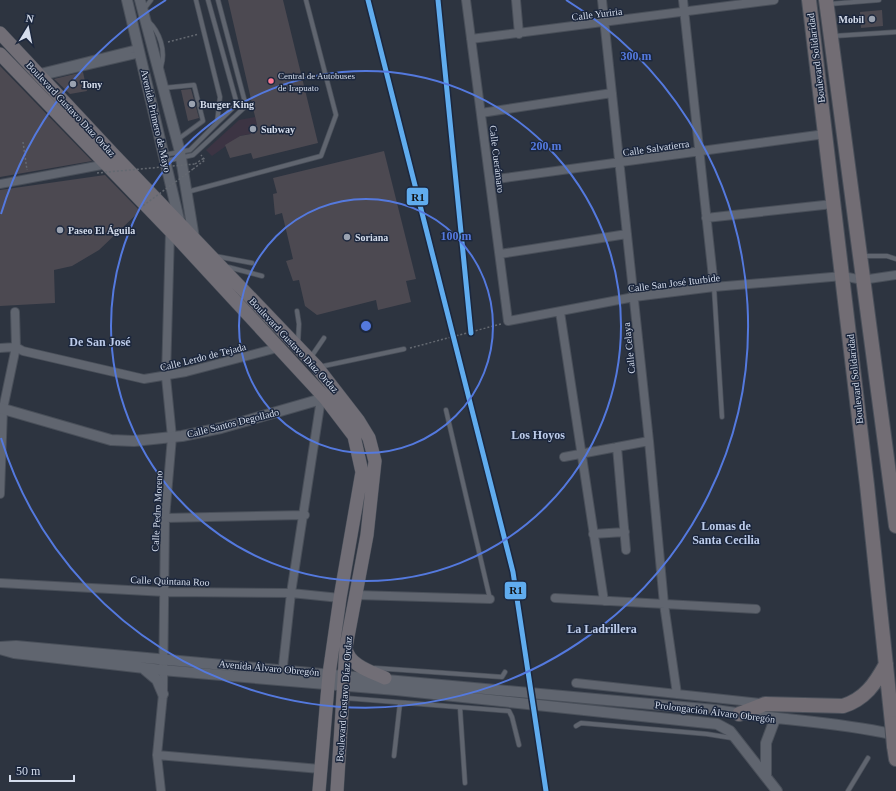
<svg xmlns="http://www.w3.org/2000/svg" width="896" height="791" font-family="Georgia,serif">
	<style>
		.commercial { fill: #3c3443 }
		.building { fill: #4c4951 }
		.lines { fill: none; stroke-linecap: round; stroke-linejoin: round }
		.service-casing { stroke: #494f59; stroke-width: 5.5 }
		.pedestrian-casing { stroke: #494f59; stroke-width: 8 }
		.minor-casing { stroke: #494f59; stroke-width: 10 }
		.tertiary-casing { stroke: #494f59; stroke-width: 12 }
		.primary-casing { stroke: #494f59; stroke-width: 14 }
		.trunk-casing { stroke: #494f59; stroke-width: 16 }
		.path { stroke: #646971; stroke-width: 1.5; stroke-dasharray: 2 2; stroke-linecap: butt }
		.service { stroke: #60656f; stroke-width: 4 }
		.pedestrian { stroke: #60656f; stroke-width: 6 }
		.minor { stroke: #60656f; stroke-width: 8 }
		.tertiary { stroke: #60656f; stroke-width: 10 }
		.primary { stroke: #716e76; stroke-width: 13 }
		.trunk { stroke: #726d74; stroke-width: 14 }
		.trunk-bridge-casing { stroke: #494f59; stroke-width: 16; stroke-linecap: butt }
		.path-bridge { stroke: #646971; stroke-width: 1.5; stroke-dasharray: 2 2; stroke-linecap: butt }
		.trunk-bridge { stroke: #726d74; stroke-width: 14 }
		.rail-1-casing { stroke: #1c273d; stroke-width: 8 }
		.rail-1 { stroke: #60acee; stroke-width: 5 }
		.ring { fill: none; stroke: #5479de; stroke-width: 2 }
		.poi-dot { fill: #9aa2b0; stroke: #1c273d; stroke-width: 1.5 }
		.bus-dot { fill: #fe7a93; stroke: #1c273d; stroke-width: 1.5 }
		.labels { text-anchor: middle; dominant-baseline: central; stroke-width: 3; stroke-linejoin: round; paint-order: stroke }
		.bus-label { font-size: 9px; fill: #d5ddec; stroke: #1c273d; text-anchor: start }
		.street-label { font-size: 10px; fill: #d5ddec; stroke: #1c273d }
		.poi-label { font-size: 10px; font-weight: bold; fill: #d5ddec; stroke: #1c273d; text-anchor: start }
		.quarter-label { font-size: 12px; font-weight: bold; fill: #bdccea; stroke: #1c273d }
		.centre { fill: #5479de; stroke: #1c273d; stroke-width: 2 }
		.ring-label { font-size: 12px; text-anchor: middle; font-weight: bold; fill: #5479de; stroke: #1c273d; stroke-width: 3; stroke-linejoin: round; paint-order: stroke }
		.line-badge { stroke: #1c273d; stroke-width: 1.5 }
		.pale-badge-label { font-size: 11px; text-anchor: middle; font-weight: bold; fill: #111 }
	</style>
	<rect width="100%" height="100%" fill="#2d3440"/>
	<path class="commercial" d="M255,117L259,132L240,136L212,156L206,150L239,120Z"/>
	<path class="building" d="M228,0H283L318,143L253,159L251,153L230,158L225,145L240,136L251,134L249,127L257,125Z
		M882,10L883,26L861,28L860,12Z
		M0,66L92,161L0,177Z
		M83,72L87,91L70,94L54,79Z
		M191,89L199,118L188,121L181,90Z
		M384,151L416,279L406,281L411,302L378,310L376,300L317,315L305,306L299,280L293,281L286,261L293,259L282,213L275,215L273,194L277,193L273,178Z
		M105,175L140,211L99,250L72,266L54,270L55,303L0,306V190Z"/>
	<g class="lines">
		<g class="service-casing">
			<path id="service" d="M208,0L237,104L217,123
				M829,4L879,0
				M144,9L151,0
				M148,21C160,32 166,51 161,67
				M834,36L896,32
				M163,88L194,85L203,121L177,140
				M164,155L190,150L217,123L220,97L196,0
				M166,161L193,155L246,106L218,0
				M187,192L321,156L336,115L306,0
				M215,256L252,263
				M863,256H887L896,259
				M228,267L262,276
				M714,287L722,417
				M297,311L299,324L298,343
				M311,357L324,338
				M319,367L404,349
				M446,410L490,599
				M375,668L502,677L505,672
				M345,698L509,711L512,717L519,745
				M460,708L465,783
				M576,726L581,723L707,734L732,738
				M394,756L400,703
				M848,791L868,758"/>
		</g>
		<g class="pedestrian-casing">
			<path id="pedestrian" d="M37,73L138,48
				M41,77L140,54"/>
		</g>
		<g class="minor-casing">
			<path id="minor" d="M466,0L508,321L634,297L714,287L843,276L862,280L896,275
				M516,0L519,34
				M602,0L649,441L664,604L677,694
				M683,0L714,287
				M471,39L774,0
				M481,113L612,93
				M490,180L825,134
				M0,184L107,164
				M706,218L833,204
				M500,254L627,234
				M560,312L604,601
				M0,348L16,347L23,351L144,379L186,372L281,347
				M617,447L626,550
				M564,457L649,441
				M0,494L3,409L16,347L15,312
				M165,518L305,515
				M593,534L625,532
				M0,583L165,592L291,593L340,598
				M356,595L490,599
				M555,598L756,609
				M282,675L291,593L321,399
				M576,683L760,703
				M157,755L320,769
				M161,791L157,755L163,694L165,518L172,437L166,377L170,232"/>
		</g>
		<g class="tertiary-casing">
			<path id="tertiary" d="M127,0L180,224
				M140,0L180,152L194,238
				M0,408L111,440L134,441L182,436L221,428L325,398
				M0,647L16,646L716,710C774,720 833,721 891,734
				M0,649L14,653L162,670L396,690L717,724L730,731L777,791
				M144,669L157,680L163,694
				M766,776V743L775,719"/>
		</g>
		<g class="primary-casing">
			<path id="primary" d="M0,33L112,153L317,367L358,420L369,438L375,461L367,535L346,647L337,791
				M0,54L181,242L325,398L354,436L362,472L340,598L329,674L319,791
				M346,648C348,665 372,672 385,678"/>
		</g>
		<g class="trunk-casing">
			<path id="trunk" d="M809,0L867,485L892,723
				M826,0L896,526
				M739,714L765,704L843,706C865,699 875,684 886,664
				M894,746L896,759"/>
		</g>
		<path class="path" d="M168,42L199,34
			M23,142L27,170
			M195,164L204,158
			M193,169L205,160L201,155
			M410,348L501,324"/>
		<use href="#service" class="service"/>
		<use href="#pedestrian" class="pedestrian"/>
		<use href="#minor" class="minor"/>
		<use href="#tertiary" class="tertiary"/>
		<use href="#primary" class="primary"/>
		<use href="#trunk" class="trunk"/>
		<g class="trunk-bridge-casing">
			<path id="trunk-bridge" d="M892,723L894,746"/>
		</g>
		<path class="path-bridge" d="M97,173L195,164
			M140,208L193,169"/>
		<use href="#trunk-bridge" class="trunk-bridge"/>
		<g class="rail-1-casing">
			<path id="rail-1" d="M368,0L513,572L546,791
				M438,0L471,333"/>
		</g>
		<use href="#rail-1" class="rail-1"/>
	</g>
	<g class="ring">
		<circle cx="366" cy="326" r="127"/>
		<circle cx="366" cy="326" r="255"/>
		<path d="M1 214A382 382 0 0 1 166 0M566 0A382 382 0 1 1 1 438"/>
	</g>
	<g class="poi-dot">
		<circle cx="872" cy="19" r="4"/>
		<circle cx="73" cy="84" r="4"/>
		<circle cx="192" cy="104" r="4"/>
		<circle cx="253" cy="129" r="4"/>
		<circle cx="60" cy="230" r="4"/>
		<circle cx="347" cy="237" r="4"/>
	</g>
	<circle class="bus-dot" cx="271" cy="81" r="3.5"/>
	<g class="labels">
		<g class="bus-label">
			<text x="278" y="76">Central de Autobuses<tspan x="278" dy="12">de Irapuato</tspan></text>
		</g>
		<g class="street-label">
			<text transform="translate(597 14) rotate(-7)">Calle Yuriria</text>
			<text transform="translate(816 58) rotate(-97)">Boulevard Solidaridad</text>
			<text transform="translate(71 109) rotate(47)">Boulevard Gustavo Díaz Ordaz</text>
			<text transform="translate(156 121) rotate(77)">Avenida Primero de Mayo</text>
			<text transform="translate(656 148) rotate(-8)">Calle Salvatierra</text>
			<text transform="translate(497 159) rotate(83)">Calle Cuerámaro</text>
			<text transform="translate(674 283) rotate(-7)">Calle San José Iturbide</text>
			<text transform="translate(294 345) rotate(47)">Boulevard Gustavo Díaz Ordaz</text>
			<text transform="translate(629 348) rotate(-96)">Calle Celaya</text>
			<text transform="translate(203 357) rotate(-14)">Calle Lerdo de Tejada</text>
			<text transform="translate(855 379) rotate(-96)">Boulevard Solidaridad</text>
			<text transform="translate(233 423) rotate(-14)">Calle Santos Degollado</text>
			<text transform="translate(157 511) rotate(-87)">Calle Pedro Moreno</text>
			<text transform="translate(170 581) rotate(2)">Calle Quintana Roo</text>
			<text transform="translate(269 668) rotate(5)">Avenida Álvaro Obregón</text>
			<text transform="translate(344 699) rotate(-86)">Boulevard Gustavo Díaz Ordaz</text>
			<text transform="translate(715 712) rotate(7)">Prolongación Álvaro Obregón</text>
		</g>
		<g class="poi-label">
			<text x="864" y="19" text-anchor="end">Mobil</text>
			<text x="81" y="84">Tony</text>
			<text x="200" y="104">Burger King</text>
			<text x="261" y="129">Subway</text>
			<text x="68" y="230">Paseo El Águila</text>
			<text x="355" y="237">Soriana</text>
		</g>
		<g class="quarter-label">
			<text x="100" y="342">De San José</text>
			<text x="538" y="435">Los Hoyos</text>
			<text x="726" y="526">Lomas de<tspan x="726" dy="14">Santa Cecilia</tspan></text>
			<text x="602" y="629">La Ladrillera</text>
		</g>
	</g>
	<circle cx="366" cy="326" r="6" class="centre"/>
	<g class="ring-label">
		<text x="636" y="60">300 m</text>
		<text x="546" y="150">200 m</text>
		<text x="456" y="240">100 m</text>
	</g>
	<g class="line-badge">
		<rect x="406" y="187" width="23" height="19" rx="4" fill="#60acee"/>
		<rect x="504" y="581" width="23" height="19" rx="4" fill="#60acee"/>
	</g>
	<g class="pale-badge-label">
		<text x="418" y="201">R1</text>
		<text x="516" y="594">R1</text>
	</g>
	<g transform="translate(28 28) rotate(10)" stroke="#1c273d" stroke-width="3" paint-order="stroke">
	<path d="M0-3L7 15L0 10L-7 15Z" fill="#d5ddec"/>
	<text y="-6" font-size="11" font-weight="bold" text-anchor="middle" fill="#d5ddec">N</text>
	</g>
	<path d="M10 775v6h64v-6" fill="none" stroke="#d5ddec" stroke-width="2"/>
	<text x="16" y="775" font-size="12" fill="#d5ddec" stroke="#1c273d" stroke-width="3" paint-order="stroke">50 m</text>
</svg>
